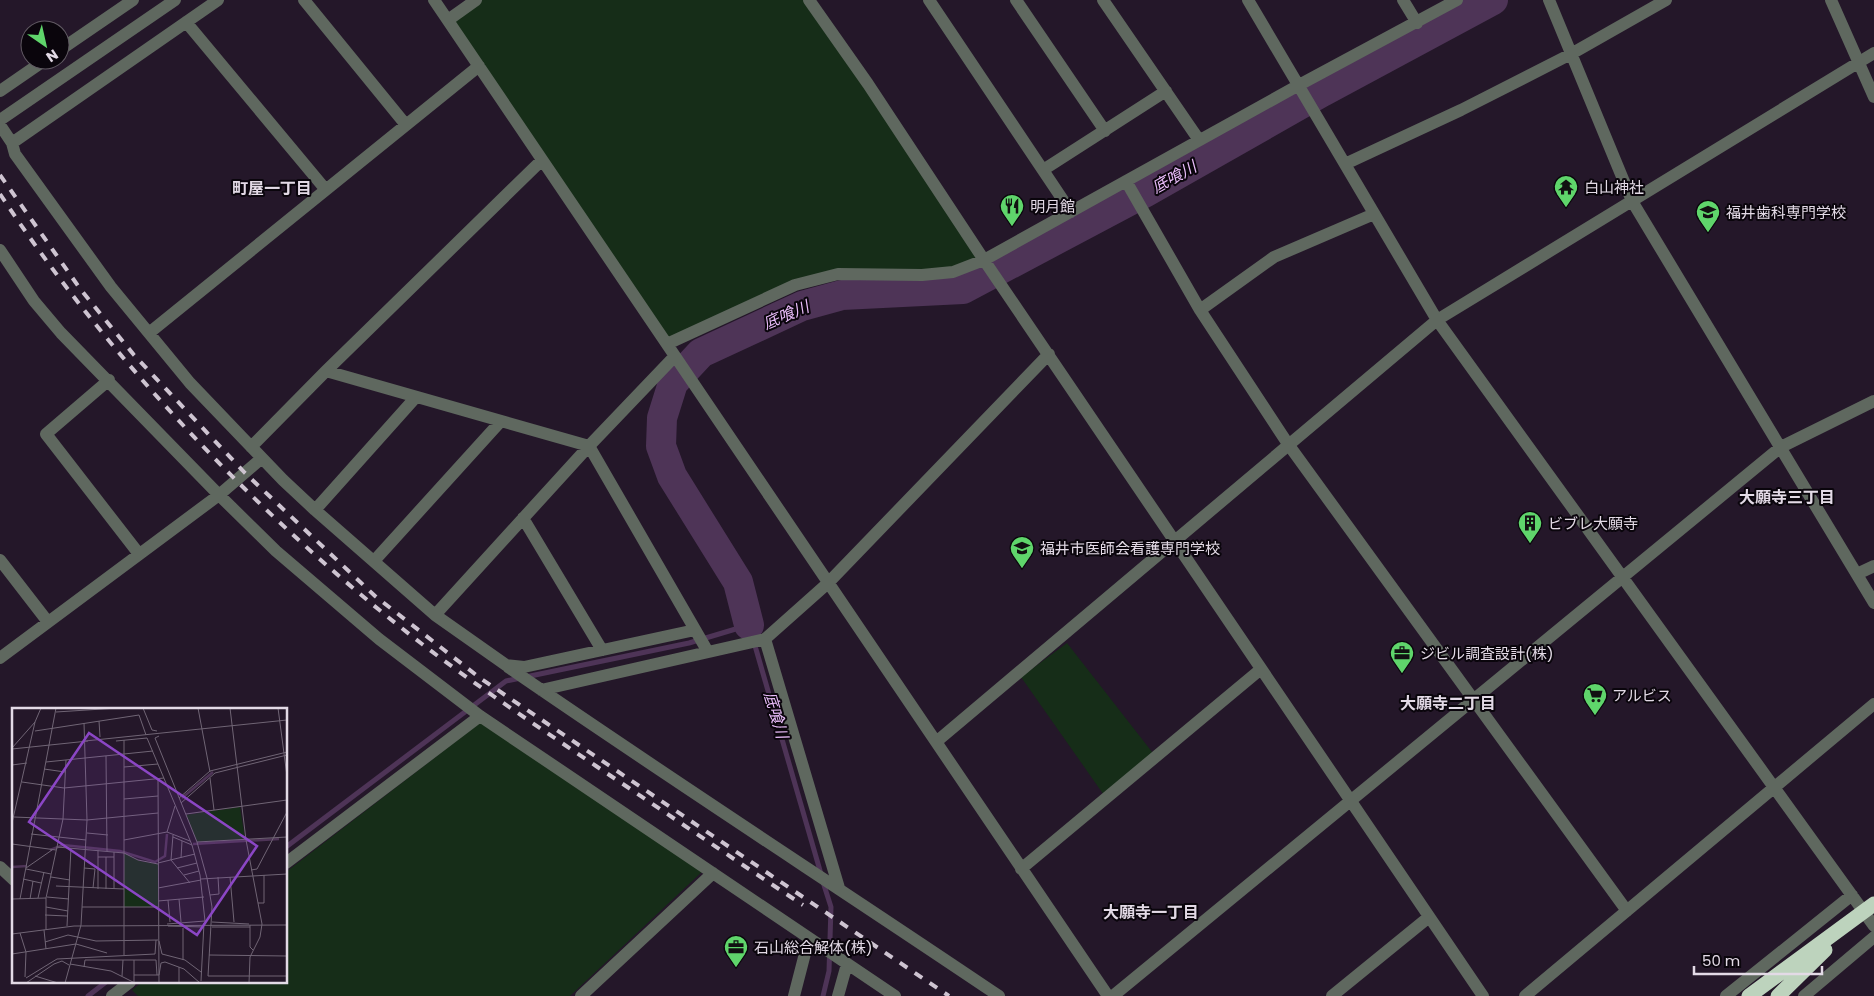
<svg xmlns="http://www.w3.org/2000/svg" width="1874" height="996" font-family="Poppins,'Noto Sans JP',sans-serif">
	<style>
		.green { fill: #162d18 }
		.lines { fill: none; stroke-linecap: round; stroke-linejoin: round }
		.stream { stroke: #4e3457; stroke-width: 5 }
		.river { stroke: #4e3457; stroke-width: 30 }
		.minor { stroke: #5f685f; stroke-width: 12 }
		.highway { stroke: #bdd3bd; stroke-width: 15 }
		.rail { stroke: #cec4d1; stroke-width: 4; stroke-dasharray: 9 9; stroke-linecap: butt }
		.labels { text-anchor: middle; dominant-baseline: central; stroke-width: 4; stroke-linejoin: round; paint-order: stroke }
		.poi-label { font-size: 15px; fill: #e3dae6; stroke: #0a050c; text-anchor: start }
		.water-label { font-size: 16px; font-style: italic; fill: #e9bcf9; stroke: #0a050c }
		.neighbourhood-label { font-size: 16px; font-weight: bold; fill: #e3dae6; stroke: #0a050c }
		.inset-river { fill: none; stroke: #4e3457; stroke-width: 2.5 }
		.inset-road { fill: none; stroke: #706575; stroke-width: 1 }
		.view { fill: #8b46c5; fill-opacity: 0.15; stroke: #8b46c5; stroke-width: 2.5 }
		.inset-edge { fill: none; stroke: #e3dae6; stroke-width: 2.5 }
	</style>
	<rect width="100%" height="100%" fill="#241729"/>
	<path class="green" d="M476,0H808L984,260L922,275L824,277L667,344L448,20Z
		M1067,643L1156,757L1106,798L1021,677Z
		M485,719L706,868L570,996H138L132,990L142,982H286V872Z"/>
	<g class="lines">
		<path class="stream" d="M286,847L506,681L689,643L749,625L821,874
			M88,996L106,982
			M823,996L829,971L831,907L823,882"/>
		<path class="river" d="M749,625L738,582L672,476L661,446L662,418L673,383L701,353L802,306L842,295L963,289L1146,192L1322,92L1493,0"/>
		<path class="minor" d="M218,0L12,143L15,154L111,287L190,383L283,480L315,510L435,615L506,665L524,667L695,630
			M304,0L406,125
			M434,0L1108,996
			M809,0L868,84L984,260L1483,996
			M929,0L1071,212
			M1016,0L1105,131
			M1103,0L1199,140
			M1248,0L1437,320L1874,926
			M1403,0L1417,23
			M1549,0L1632,201L1874,603
			M1831,0L1874,97
			M448,20L476,0
			M186,22L326,190
			M60,50L133,0
			M0,91L45,60
			M0,120L175,0
			M0,125L12,143
			M1345,164L1461,110L1571,54L1666,0
			M1043,170L1166,91
			M1126,181L1200,310L1288,444L1627,911
			M0,250L34,301L61,333L219,495L276,551L379,639L480,716L895,996
			M1200,310L1274,257L1374,214
			M149,333L479,66
			M667,344L795,285L838,274L922,275L953,272L984,260L1299,85L1457,0
			M326,371L589,446L708,652
			M109,380L46,434L139,554
			M251,447L326,371L542,160
			M315,510L416,397
			M523,518L602,650
			M0,560L48,622
			M374,561L501,421
			M1857,574L1874,566
			M435,615L589,446L675,356
			M765,639L839,888
			M0,658L219,495L262,458
			M508,667C670,779 836,886 999,996
			M541,690L765,639L828,583L1049,354
			M936,742L1437,320L1874,53
			M286,863L480,716
			M0,867L14,880
			M1021,869L1261,669
			M112,996L130,982
			M581,996L713,873
			M794,996L809,938
			M838,996L847,964
			M1113,996L1781,447L1874,401
			M1332,996L1429,917
			M1525,996L1874,704
			M1726,996L1852,895
			M1804,996L1874,937"/>
		<path class="highway" d="M1749,996L1874,904
			M1778,996L1825,950"/>
		<path class="rail" d="M0,175L81,290L134,355L245,473L375,596L480,678L949,996
			M0,194C110,361 264,522 422,644C478,687 537,726 596,766C665,812 733,859 803,905"/>
	</g>
	<defs>
		<g id="temple-pin" transform="scale(1.25)"><path d="M0 17L-7.5 6A9.5 9.5 0 1 1 7.5 6Z" fill="#5fd56b" stroke="#0a050c"/><path d="M0-6L5-2H3V0L6.5 2.5H4V6H1.5V3h-3V6H-4V2.5H-6.5L-3 0V-2H-5Z" fill="#111"/></g>
		<g id="restaurant-pin" transform="scale(1.25)"><path d="M0 17L-7.5 6A9.5 9.5 0 1 1 7.5 6Z" fill="#5fd56b" stroke="#0a050c"/><path d="M-5-6h1v4h1v-4h1v4h1v-4h1v5L-1.5 .5V6h-2V.5L-5-1ZM5-6V6H3V1.5H1.5Q1.5-4 5-6Z" fill="#111"/></g>
		<g id="university-pin" transform="scale(1.25)"><path d="M0 17L-7.5 6A9.5 9.5 0 1 1 7.5 6Z" fill="#5fd56b" stroke="#0a050c"/><path d="M0-5L7-2L0 1L-7-2ZM-4 1L0 2.5L4 1V4Q0 6-4 4Z" fill="#111"/></g>
		<g id="building-pin" transform="scale(1.25)"><path d="M0 17L-7.5 6A9.5 9.5 0 1 1 7.5 6Z" fill="#5fd56b" stroke="#0a050c"/><path d="M-4-6H4V6H1V3H-1V6H-4ZM-2.5-4.3h1.7v1.8h-1.7ZM.8-4.3h1.7v1.8H.8ZM-2.5-1h1.7V.8h-1.7ZM.8-1h1.7V.8H.8Z" fill="#111"/></g>
		<g id="office-pin" transform="scale(1.25)"><path d="M0 17L-7.5 6A9.5 9.5 0 1 1 7.5 6Z" fill="#5fd56b" stroke="#0a050c"/><path d="M-6-3h4V-5.5h4V-3h4V5H-6ZM-1-4.5V-3h2v-1.5ZM-6 0V1H6V0Z" fill="#111"/></g>
		<g id="supermarket-pin" transform="scale(1.25)"><path d="M0 17L-7.5 6A9.5 9.5 0 1 1 7.5 6Z" fill="#5fd56b" stroke="#0a050c"/><path d="M-6-5.5h2.5l.6 2H6L4.5 2H-2.5L-4.4-4H-6ZM-1.5 3.2a1.3 1.3 0 1 0 .1 0ZM3 3.2a1.3 1.3 0 1 0 .1 0Z" fill="#111"/></g>
	</defs>
	<g fill-rule="evenodd">
		<use href="#temple-pin" x="1566" y="187"/>
		<use href="#restaurant-pin" x="1012" y="206"/>
		<use href="#university-pin" x="1708" y="212"/>
		<use href="#building-pin" x="1530" y="523"/>
		<use href="#university-pin" x="1022" y="548"/>
		<use href="#office-pin" x="1402" y="653"/>
		<use href="#supermarket-pin" x="1595" y="695"/>
		<use href="#office-pin" x="736" y="947"/>
	</g>
	<g class="labels">
		<g class="poi-label">
			<text x="1584" y="187">白山神社</text>
			<text x="1030" y="206">明月館</text>
			<text x="1726" y="212">福井歯科専門学校</text>
			<text x="1548" y="523">ビブレ大願寺</text>
			<text x="1040" y="548">福井市医師会看護専門学校</text>
			<text x="1420" y="653">ジビル調査設計(株)</text>
			<text x="1612" y="695">アルビス</text>
			<text x="754" y="947">石山総合解体(株)</text>
		</g>
		<g class="water-label">
			<text transform="translate(1174 177) rotate(-29)">底喰川</text>
			<text transform="translate(786 315) rotate(-23)">底喰川</text>
			<text transform="translate(776 715) rotate(74)">底喰川</text>
		</g>
		<g class="neighbourhood-label">
			<text x="272" y="188">町屋一丁目</text>
			<text x="1787" y="497">大願寺三丁目</text>
			<text x="1448" y="703">大願寺二丁目</text>
			<text x="1151" y="912">大願寺一丁目</text>
		</g>
	</g>
	<g transform="translate(12 708)">
		<rect width="275" height="275" fill="#241729"/>
		<path d="M228,99L233,131L185,134L174,107ZM112,145L128,153L146,156V199H112Z" fill="#162d18"/>
		<path class="inset-river" d="M170,90L201,64M181,136L267,131M38,142L51,137L108,143L143,154L153,148L155,126M0,159L15,158"/>
		<path class="inset-road" d="M131,0L140,22L145,23M186,0L198,64M218,0L234,132L250,216L248,229L238,249L237,275M266,0L275,68M44,4L106,0M87,13L88,29M23,23L127,7L134,27M147,28L143,30L185,134L195,170L200,199L196,268H275M112,32V247M73,33L275,12M104,33L135,30L180,137M0,40L23,14L29,0M0,41L76,33M94,48L95,143M34,54L141,43M0,57L15,55M112,59L146,56M32,61L53,64M198,70L202,102M146,71L147,275M10,74L52,80L152,70M167,90L198,63L275,44M112,91L146,88M169,95L203,65L275,47M174,106L275,92M2,109L75,112L146,105M0,115L23,14M155,124L163,98M75,125L96,127M19,126L74,132M161,127L159,152L178,175M112,132L155,124L178,133M185,134L275,129M0,136L44,142M45,139L112,145L126,152L146,156M86,142V181M86,149H102M94,149V181M169,150L170,133M146,155L183,146M14,160L40,142M72,160L83,161L81,180M165,160L185,155M14,161L39,166M239,162L245,161L275,104M172,167L187,163M39,169L58,172M218,169L222,214M11,171L29,175M189,171L275,166M44,178L112,181M146,180L189,172M102,181V144M198,187L207,186L206,169M35,189L57,191M26,190L32,164M0,191L34,190M8,191L44,0M18,191L21,173M167,191L169,214M156,192L158,214M146,193L192,189M246,195H252V167M34,199L56,203M70,199H146M33,207L55,208M200,214L237,216M155,216L193,213L188,167L180,137L161,129M69,217L75,112L72,15M238,217V239L241,242M55,218L59,140M156,218L192,219M200,219H238M171,220V252M34,221V190L51,111L54,52M32,222L34,241M8,225L14,244L13,269M0,226L62,218L275,217M147,233L150,246L173,252L189,264M33,234L56,227L84,233L146,232M0,246L64,236L95,245M197,247L275,248M122,252V274M58,256L99,263L123,275M72,259L73,252H144L145,267M122,267H147L149,255L153,254L172,261L188,275M23,268L46,275M110,268L111,252M14,270L45,251L143,246L144,232M189,273L192,215M14,275L42,256L50,253L57,257M53,275L69,217M167,275V259"/>
		<path class="view" d="M77,25L245,138L185,227L17,114Z"/>
		<rect width="275" height="275" class="inset-edge"/>
	</g>
	<g transform="translate(45 45) rotate(146)"><circle r="24" fill="#0a050c" stroke="#615a63"/>
	<path d="M0-4L9 19L0 12L-9 19Z" fill="#5fd56b"/>
	<text y="-8" font-size="14" font-weight="bold" text-anchor="middle" fill="#e3dae6">N</text>
	</g>
	<path d="M1694 966v8h128v-8" fill="none" stroke="#e3dae6" stroke-width="2.5"/>
	<text x="1702" y="966" font-size="15" fill="#e3dae6" stroke="#0a050c" stroke-width="4" paint-order="stroke">50 m</text>
</svg>
